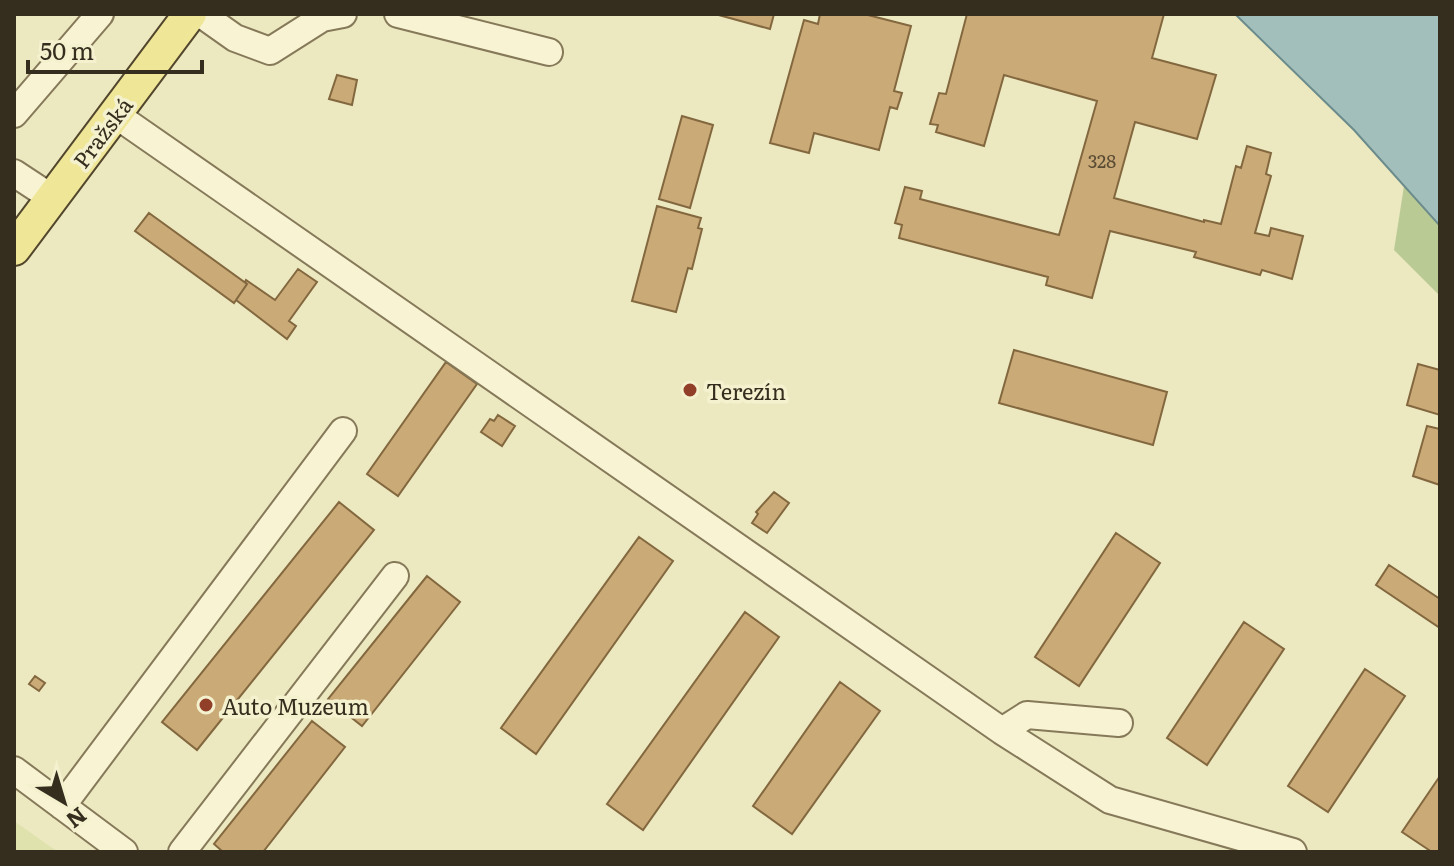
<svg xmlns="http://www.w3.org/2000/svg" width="1454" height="866" font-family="Literata,serif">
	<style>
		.farmland { fill: #e0e2ae }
		.green { fill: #b9ca95 }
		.water { fill: #a3bfbc; stroke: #6b8c8b; stroke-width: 2 }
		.building { fill: #caaa77; stroke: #83683f; stroke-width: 2 }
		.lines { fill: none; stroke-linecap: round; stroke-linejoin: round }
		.minor-casing { stroke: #857959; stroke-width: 30 }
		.major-casing { stroke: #52462d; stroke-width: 36 }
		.minor { stroke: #f8f4d3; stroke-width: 26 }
		.major { stroke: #efe698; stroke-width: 32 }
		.poi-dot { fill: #923f2a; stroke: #f4f1cf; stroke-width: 3 }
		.labels { text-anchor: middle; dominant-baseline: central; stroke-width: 7; stroke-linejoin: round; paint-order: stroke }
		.number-label { font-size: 18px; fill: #5a4c34 }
		.street-label { font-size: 22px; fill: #352d1d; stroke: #f4f1cf }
		.poi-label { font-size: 22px; fill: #352d1d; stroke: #f4f1cf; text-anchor: start }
	</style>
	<rect width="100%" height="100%" fill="#ece8c0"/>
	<path class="farmland" d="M14,821L58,852H14Z"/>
	<path class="green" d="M1404,186L1440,226V296L1394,250Z"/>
	<path class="water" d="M1235,14H1440V226L1354,130Z"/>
	<path class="building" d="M715,14H774L770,29Z
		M820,14H864L911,26L894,91L902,93L897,109L890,107L879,150L814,133L809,153L770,143L804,20L818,24Z
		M967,14H1164L1152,58L1216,75L1197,139L1135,122L1114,198L1204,222V220L1221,224L1236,166L1241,168L1247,146L1271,153L1266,174L1271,176L1255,233L1269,236L1271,228L1303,236L1292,279L1262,270L1260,275L1194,257L1196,252L1110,231L1092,298L1046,285L1048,277L899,238L902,225L895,223L905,187L922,191L920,199L1059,235L1097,101L1004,75L984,146L936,132L938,125L930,124L939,93L946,94Z
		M337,75L357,80L352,105L329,99Z
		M682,116L713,125L690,208L659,199Z
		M657,206L701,218L698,228L702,229L692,269L688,268L676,312L632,301Z
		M149,213L247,284L234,303L135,231Z
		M298,269L317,282L289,321L296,326L287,339L236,300L247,284L245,282L246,280L275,300Z
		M1014,350L1167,392L1153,445L999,403Z
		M446,362L477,384L398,496L367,474Z
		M1418,364L1440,370V415L1407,405Z
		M498,415L515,426L502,446L481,432L490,419L494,421Z
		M1427,426L1440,429V485L1413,476Z
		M774,492L789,503L767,533L752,523L758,514L756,512Z
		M339,502L374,530L197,750L162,722Z
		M1116,533L1160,563L1079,686L1035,657Z
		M639,537L673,561L536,754L501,728Z
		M1389,565L1440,599V628L1376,585Z
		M427,576L460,602L362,726L328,699Z
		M745,612L779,637L643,830L607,804Z
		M1244,622L1284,649L1207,765L1167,738Z
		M1365,669L1405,696L1328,812L1288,786Z
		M35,676L45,683L39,691L29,684Z
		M840,682L880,711L792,834L753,806Z
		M312,721L345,747L263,852H223L214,844Z
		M1440,776V852H1432L1402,832Z"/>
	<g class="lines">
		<g class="minor-casing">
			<path id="minor" d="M201,14L235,38L270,51L322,18L343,14
				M398,14L549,52
				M14,114L100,14
				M116,115L1002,731L1110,800L1293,852
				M14,173L52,198
				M1002,731L1027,715L1119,723
				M14,770L124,852
				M62,806L343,431
				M182,852L395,576"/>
		</g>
		<g class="major-casing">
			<path id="major" d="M14,249L190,14"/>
		</g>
		<use href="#minor" class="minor"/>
		<use href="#major" class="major"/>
	</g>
	<g class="poi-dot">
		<circle cx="690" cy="390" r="8"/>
		<circle cx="206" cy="705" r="8"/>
	</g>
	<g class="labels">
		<g class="number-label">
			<text x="1102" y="160">328</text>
		</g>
		<g class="street-label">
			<text transform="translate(102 132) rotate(-53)">Pražská</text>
		</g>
		<g class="poi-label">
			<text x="706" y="390">Terezín</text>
			<text x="222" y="705">Auto Muzeum</text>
		</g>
	</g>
	<rect width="1454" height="866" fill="none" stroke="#352d1d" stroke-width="32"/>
	<g transform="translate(64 802) rotate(142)" stroke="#f4f1cf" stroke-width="6" paint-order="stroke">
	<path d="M0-6L14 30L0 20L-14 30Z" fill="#352d1d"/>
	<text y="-12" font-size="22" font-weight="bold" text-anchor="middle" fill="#352d1d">N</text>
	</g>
	<path d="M28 60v12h174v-12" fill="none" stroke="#352d1d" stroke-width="4"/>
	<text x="40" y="60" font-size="24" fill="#352d1d" stroke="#f4f1cf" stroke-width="6" paint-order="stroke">50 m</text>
</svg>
